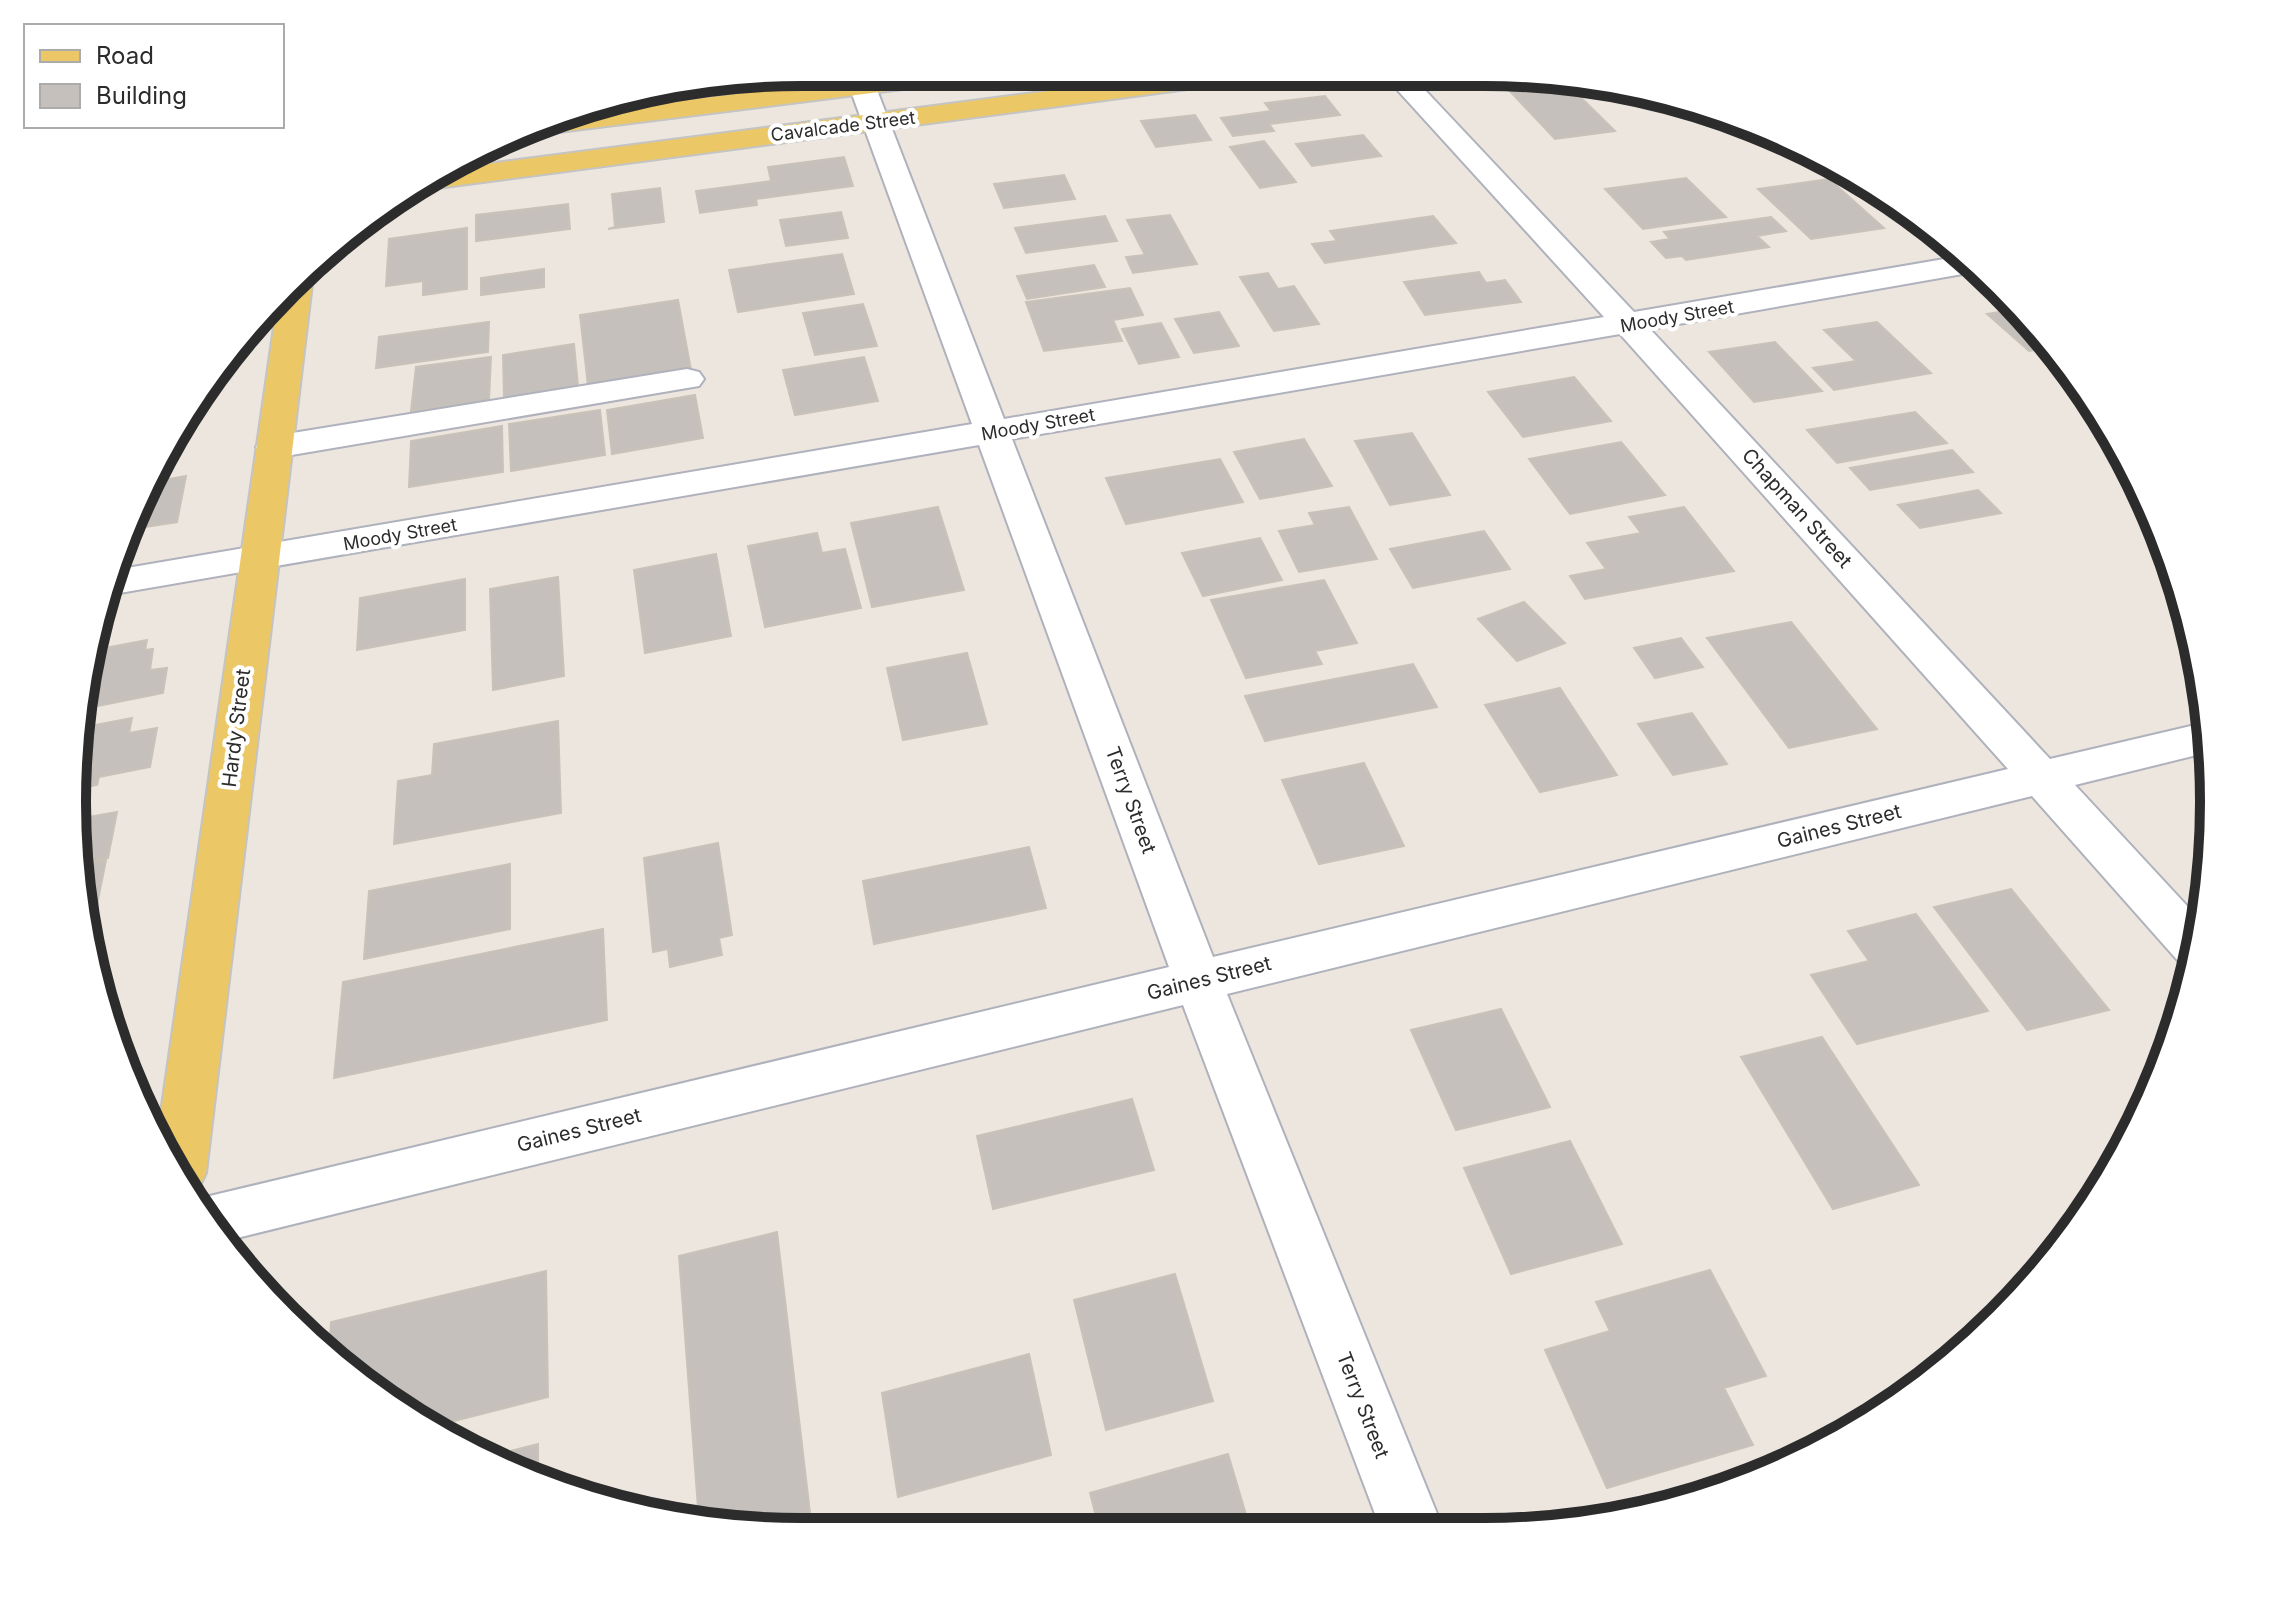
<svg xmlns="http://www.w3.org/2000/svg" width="2286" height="1604" font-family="Inter,sans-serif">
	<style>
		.building { fill: #c5c0bb; stroke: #c8c2b8; stroke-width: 2 }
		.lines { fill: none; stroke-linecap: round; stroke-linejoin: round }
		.minor-casing { stroke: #afb2bc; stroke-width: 4 }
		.major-casing { stroke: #c4c4c4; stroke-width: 4 }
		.minor { fill: #fff; fill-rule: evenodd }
		.major { fill: #ebc766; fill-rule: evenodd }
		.labels { text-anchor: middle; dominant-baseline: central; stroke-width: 8; stroke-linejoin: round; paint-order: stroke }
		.far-street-label { font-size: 18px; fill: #2c2c2c; stroke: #fff }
		.street-label { font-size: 20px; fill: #2c2c2c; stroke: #fff }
		.rim { fill: none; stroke: #2c2c2c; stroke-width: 10 }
	</style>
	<rect width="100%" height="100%" fill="#ede6df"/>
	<path class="building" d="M1557,79L1563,80L1615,131L1555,139L1505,86Z
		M1325,96L1340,115L1269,124L1274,131L1233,136L1221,118L1271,111L1265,103Z
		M1195,115L1211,140L1156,147L1141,121Z
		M1363,135L1381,156L1312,166L1296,144Z
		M1264,141L1296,182L1260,188L1230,147Z
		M844,157L853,186L756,199L757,205L700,213L696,191L771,181L768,167Z
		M1064,175L1075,199L1004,208L994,184Z
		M1686,178L1726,217L1643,229L1605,189Z
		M1829,179L1884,228L1811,239L1758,189Z
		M660,188L664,222L608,229L615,227L612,194Z
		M568,204L570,229L476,241V215Z
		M841,212L848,238L786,246L780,220Z
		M1170,215L1197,264L1133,273L1126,257L1145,255L1127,220Z
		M1105,216L1117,241L1026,253L1015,228Z
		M1433,216L1456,243L1325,263L1312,244L1337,241L1330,231Z
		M1771,217L1786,231L1757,236L1769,247L1686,260L1682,256L1666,258L1651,242L1670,239L1664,232Z
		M467,228V289L423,295V281L386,286L389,239Z
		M842,254L854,294L738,312L729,270Z
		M1094,265L1105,287L1027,299L1017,276Z
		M544,269V287L481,295V278Z
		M1479,272L1486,283L1505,280L1521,302L1425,315L1404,282Z
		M1268,273L1278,289L1294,286L1319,324L1274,331L1240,277Z
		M1130,288L1143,315L1113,320L1122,341L1044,351L1026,302Z
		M678,300L691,370L588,386L580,315Z
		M863,304L877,346L815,355L803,313Z
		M2019,309L2033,320L2052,347L2029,351L1987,314Z
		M1219,312L1239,346L1194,353L1175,319Z
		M489,322L488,352L376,368L379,337Z
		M1877,322L1931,373L1834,390L1813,368L1856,361L1824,330Z
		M1161,323L1179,357L1139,364L1122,329Z
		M1775,342L1822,391L1754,402L1709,352Z
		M574,344L578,386L504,398L503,355Z
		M491,357L489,400L411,411L416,367Z
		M864,357L878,401L795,415L783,370Z
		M1574,377L1611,421L1523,437L1488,392Z
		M695,395L703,438L612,454L607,410Z
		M600,410L605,455L511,471L509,424Z
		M1915,412L1947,443L1837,463L1807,430Z
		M502,426L503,472L409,487L411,441Z
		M1412,433L1450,495L1390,505L1355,441Z
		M1304,439L1332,486L1260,499L1234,452Z
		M1621,442L1665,495L1570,514L1529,459Z
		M1952,450L1973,472L1870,490L1850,468Z
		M1220,459L1243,502L1126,524L1106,478Z
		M186,476L177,522L126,530L153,482Z
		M1978,490L2001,513L1920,528L1898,505Z
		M938,507L964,590L872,607L851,523Z
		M1349,507L1377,559L1299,572L1279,531L1315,525L1309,513Z
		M1684,507L1734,571L1585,599L1570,576L1606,569L1587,543L1641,533L1629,517Z
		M1484,531L1510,569L1413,588L1390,549Z
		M817,533L822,553L845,549L861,608L765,627L748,546Z
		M1260,538L1282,580L1203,596L1182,553Z
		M716,554L731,636L645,653L634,570Z
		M558,577L564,676L493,690L490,589Z
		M465,579V630L357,650L360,598Z
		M1324,580L1357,643L1315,651L1322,664L1246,678L1211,600Z
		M1524,602L1565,643L1517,661L1478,619Z
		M1791,622L1877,729L1789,748L1707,638Z
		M1681,638L1703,667L1655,678L1634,648Z
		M147,640L145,650L153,649L150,670L167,668L163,693L78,710L94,650Z
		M967,653L987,724L903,740L887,668Z
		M1413,664L1437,707L1265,741L1245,696Z
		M1560,688L1617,775L1540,792L1485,705Z
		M1692,713L1727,764L1673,775L1638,724Z
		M132,718L129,733L157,728L150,767L99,777L97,785L81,788L79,728Z
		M558,721L561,813L394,844L398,781L432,775L434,744Z
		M1364,763L1404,846L1319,864L1282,780Z
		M117,812L108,858L83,863L82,818Z
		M718,843L732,935L719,938L722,955L670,967L668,949L653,952L644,858Z
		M1029,847L1046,908L874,944L863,881Z
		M106,860L97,905L85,908L83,865Z
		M510,864V929L364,959L369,891Z
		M2011,889L2109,1010L2027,1030L1934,907Z
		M1916,914L1988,1011L1857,1044L1811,975L1869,961L1848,931Z
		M603,929L607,1020L334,1078L343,982Z
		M1501,1009L1550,1107L1456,1130L1411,1030Z
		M1822,1037L1919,1185L1833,1209L1741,1057Z
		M1132,1099L1154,1170L993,1209L977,1136Z
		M1570,1141L1622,1244L1511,1274L1464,1168Z
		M777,1232L812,1530H755L699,1521L679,1256Z
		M1710,1270L1766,1376L1724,1388L1753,1445L1607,1488L1545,1350L1610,1331L1596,1302Z
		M546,1271L548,1397L431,1427L358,1381L329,1354L331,1322Z
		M1175,1274L1213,1401L1106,1430L1074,1300Z
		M1029,1354L1051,1455L898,1497L882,1393Z
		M538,1444V1479L482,1458Z
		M1228,1454L1250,1528H1099L1090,1493Z"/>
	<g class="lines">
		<g class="minor-casing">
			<path id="minor" d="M844,72H870L1004,419L1604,317L1381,72H1408L1634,312L1956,257L1974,272L1650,329L2050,759L2208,722L2209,752L2075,785L2201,921L2193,967L2179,962L2032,796L1227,994L1442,1526L1380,1527L1183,1005L225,1241L197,1199L1169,967L979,445L108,595L115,570L972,424ZM1620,334L2008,769L1213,957L1012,439Z
				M687,369L699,372L704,379L699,386L274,458L262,454L256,447L262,440L274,436Z"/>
		</g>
		<g class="major-casing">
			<path id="major" d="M913,72H988L984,77L975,80L551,133L541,130L575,114Z
				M1196,72H1269L1265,77L1256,80L430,189L419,185L456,168Z
				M304,277L312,284L206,1173L198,1190L192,1192L157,1140L278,299Z"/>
		</g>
		<use href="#minor" class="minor"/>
		<use href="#major" class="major"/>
	</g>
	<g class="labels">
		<g class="far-street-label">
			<text transform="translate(843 126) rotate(-7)">Cavalcade Street</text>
			<text transform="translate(1677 316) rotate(-10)">Moody Street</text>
			<text transform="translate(1038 424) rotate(-10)">Moody Street</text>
			<text transform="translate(400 534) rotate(-10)">Moody Street</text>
		</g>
		<g class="street-label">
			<text transform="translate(1797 508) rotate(48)">Chapman Street</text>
			<text transform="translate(236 728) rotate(-83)">Hardy Street</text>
			<text transform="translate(1131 800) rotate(70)">Terry Street</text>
			<text transform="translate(1839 826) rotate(-14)">Gaines Street</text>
			<text transform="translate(1209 978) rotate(-14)">Gaines Street</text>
			<text transform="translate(579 1130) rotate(-14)">Gaines Street</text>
			<text transform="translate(1363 1405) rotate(69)">Terry Street</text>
		</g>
	</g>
	<path d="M0 0H2286V1604H0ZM802 86H1484A716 716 0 0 1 2200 802V802A716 716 0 0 1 1484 1518H802A716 716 0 0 1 86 802V802A716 716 0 0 1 802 86Z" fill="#fff" fill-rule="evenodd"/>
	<path class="rim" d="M802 86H1484A716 716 0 0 1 2200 802V802A716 716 0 0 1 1484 1518H802A716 716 0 0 1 86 802V802A716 716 0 0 1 802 86Z"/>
	<rect x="24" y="24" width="260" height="104" fill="#ffffff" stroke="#ababab" stroke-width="2"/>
	<rect x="40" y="50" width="40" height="12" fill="#ebc766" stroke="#ababab" stroke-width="2"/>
	<text x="96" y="64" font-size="24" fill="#2c2c2c">Road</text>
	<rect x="40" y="84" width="40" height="24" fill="#c5c0bb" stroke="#ababab" stroke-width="2"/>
	<text x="96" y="104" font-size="24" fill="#2c2c2c">Building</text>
</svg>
